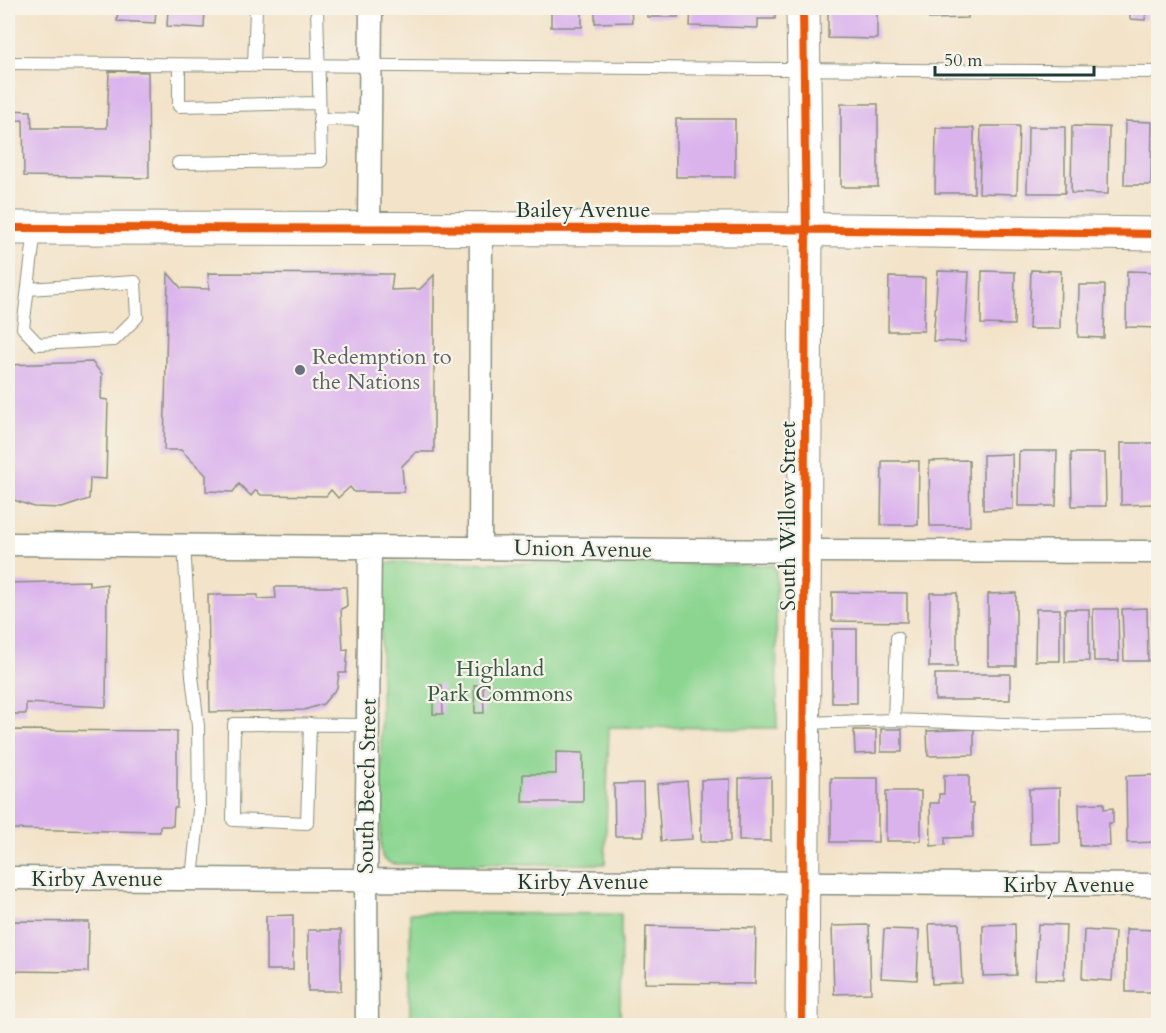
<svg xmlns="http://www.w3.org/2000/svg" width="1166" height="1033" font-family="Cardo,serif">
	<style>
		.green { fill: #8cd591; stroke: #568962; stroke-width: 1.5 }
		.building { fill: #dab3ed }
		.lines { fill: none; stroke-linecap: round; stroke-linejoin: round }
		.lane-casing { stroke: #89907e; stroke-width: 14 }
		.street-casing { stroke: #89907e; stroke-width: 25 }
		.secondary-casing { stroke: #89907e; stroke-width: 35 }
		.primary-casing { stroke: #89907e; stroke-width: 35 }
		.lane { stroke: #fff; stroke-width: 12 }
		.street { stroke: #fff; stroke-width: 22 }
		.secondary { stroke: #fff; stroke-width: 33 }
		.primary { stroke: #fff; stroke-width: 33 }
		.cycleway-casing { stroke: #f7f3e8; stroke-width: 11 }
		.cycleway { stroke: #e8590c; stroke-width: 8 }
		.worship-dot { fill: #6b7280; stroke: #f7f3e8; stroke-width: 2 }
		.labels { text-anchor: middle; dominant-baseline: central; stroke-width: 4.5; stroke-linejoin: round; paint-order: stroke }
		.street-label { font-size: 22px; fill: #1f3d34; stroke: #f7f3e8 }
		.worship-label { font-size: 22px; fill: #5b616d; stroke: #f7f3e8; text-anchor: start }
		.park-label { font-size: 22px; fill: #355b47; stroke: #f7f3e8 }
	</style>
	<rect width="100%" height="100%" fill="#f7f3e8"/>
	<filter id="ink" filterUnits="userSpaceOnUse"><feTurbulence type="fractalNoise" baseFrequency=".0167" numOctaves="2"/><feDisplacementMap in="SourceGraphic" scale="12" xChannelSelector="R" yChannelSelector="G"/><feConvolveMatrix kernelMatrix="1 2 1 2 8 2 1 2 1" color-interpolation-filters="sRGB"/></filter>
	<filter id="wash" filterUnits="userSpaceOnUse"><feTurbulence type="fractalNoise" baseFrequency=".008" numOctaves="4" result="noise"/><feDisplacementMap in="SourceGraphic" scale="24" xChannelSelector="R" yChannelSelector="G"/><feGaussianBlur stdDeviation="1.35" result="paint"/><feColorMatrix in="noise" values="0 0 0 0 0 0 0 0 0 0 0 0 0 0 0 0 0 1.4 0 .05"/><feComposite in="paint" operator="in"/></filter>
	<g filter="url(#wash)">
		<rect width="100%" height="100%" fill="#f3e3c9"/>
		<path class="green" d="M395,562L773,565L776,569L777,728L609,727L605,864H392L383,859L381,851V570L387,564Z
			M410,913L621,914L620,1025H410Z"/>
		<g id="blocks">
			<path class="building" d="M118,8H156L155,23L117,21Z
				M168,8H205L204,28L167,26Z
				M551,8H582V27H551Z
				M595,8H631L632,22L595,23Z
				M647,8H678V17H647Z
				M691,8H776L775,19H758V28L690,26Z
				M828,8H877V39L828,38Z
				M928,8H968V18L929,19Z
				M1067,8H1107V13L1067,12Z
				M1130,8H1158V11H1146L1145,20L1130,19Z
				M109,71L148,72L149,178L24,176L23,120L8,121V110L31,111L32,128H107Z
				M841,104H878V187H841Z
				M676,119H735V177H676Z
				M1125,121L1152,122L1151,185H1124Z
				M981,126H1019L1017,194L979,193Z
				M1072,126L1109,127L1108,194L1071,193Z
				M1028,127H1065V193H1027Z
				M936,128H974V193H935Z
				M1031,270L1061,271L1060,329H1029Z
				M938,271L969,272L965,342L933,341Z
				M982,271L1015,272L1014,325L981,324Z
				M1127,271L1158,272V328L1126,327Z
				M168,273L181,288L209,289L208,273L393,274L391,290L420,289L434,275V452H416L402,466L404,492H354L350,487L338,498L331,490L326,496L261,495L256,490L251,496L239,484L233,492L206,491V475L181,450H164Z
				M889,277L925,278L924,331H888Z
				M1079,285H1105L1104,338L1078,337Z
				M92,362L102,374L101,399L108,400L106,479L90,478L89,499L62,508L34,507L8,498V365Z
				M1121,443H1155V504L1121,505Z
				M1019,451H1057L1056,506H1018Z
				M1071,453H1105L1106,506H1072Z
				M1012,454L1013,509L983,510V455Z
				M969,460L970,526H930L929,461Z
				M882,461H919L918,525H881Z
				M89,581V586L107,584L106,707L26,703V714H8V583Z
				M275,587H346L347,606L341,609L343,650L348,649L346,673H339L337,688L323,704L304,710L210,712L208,595H258V599L276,598Z
				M832,592L907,593V622L832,621Z
				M930,593H957V667H929Z
				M1016,593V666H988V594Z
				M1158,607V662H1153L1152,608Z
				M1147,608L1148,661H1124L1122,609Z
				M1036,609H1060V661H1035Z
				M1065,609H1089V661L1065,662Z
				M1093,609H1118L1119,661H1094Z
				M832,629H857V703H832Z
				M935,674H1010V700H935Z
				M442,685L443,714H433V686Z
				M474,685H483L484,713H475Z
				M881,729H902V752H881Z
				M974,729V755L928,756L927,731Z
				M8,730L177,731V808H174L173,826H160V832L8,829Z
				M854,730H876V753L855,754Z
				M556,752L583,753V802H522L523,774H556Z
				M944,775H969V804H973V837L945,838V845L931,846L930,803H939V794H944Z
				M1157,775L1158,842L1127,843L1126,776Z
				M771,777V841H739V778Z
				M831,778H878V842H831Z
				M730,779V842H701V780Z
				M687,781L692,839L661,841L657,784Z
				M643,783L644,836H615L614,784Z
				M1060,788V843L1030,844L1029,789Z
				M886,791H921V841H886Z
				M1104,803V809L1113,808V823H1109L1110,846H1080L1079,804Z
				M293,915V970H266V916Z
				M8,921L89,922L88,972L8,971Z
				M959,923L962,983L932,984L929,924Z
				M1015,924L1016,975L983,976V925Z
				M1038,924L1066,925L1064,980L1035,979Z
				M869,925L871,993L834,994L832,926Z
				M646,926L756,928L755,984L645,983Z
				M884,929L919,930L917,980L881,978Z
				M1126,929L1158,930V992H1126Z
				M308,930H341V991H308Z
				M1084,930L1115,932L1112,981L1082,979Z"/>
		</g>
	</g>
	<g filter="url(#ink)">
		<use href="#blocks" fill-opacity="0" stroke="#89907e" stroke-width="1.5"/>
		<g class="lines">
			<g class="lane-casing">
				<path id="lane" d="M8,63C391,68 775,67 1158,72
					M179,65V106L318,103
					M254,66L256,8
					M319,119L370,120
					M178,163L321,161L317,8
					M28,289L135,282L137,317L114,340L38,344L23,328L35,230
					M184,545L192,676L198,726L199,810L192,879
					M894,720L897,638
					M806,723L894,720L1035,725L1158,723
					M310,724L307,823L233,820L234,724L368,725"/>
			</g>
			<g class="street-casing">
				<path id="street" d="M369,227L371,8
					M8,544L805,551L1158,552
					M480,548L481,228
					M8,878L1158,885
					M367,1026L366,881L370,547"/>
			</g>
			<g class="secondary-casing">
				<path id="secondary" d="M802,1026L806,229L803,8"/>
			</g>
			<g class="primary-casing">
				<path id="primary" d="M8,228L766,229L1158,234"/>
			</g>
			<use href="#lane" class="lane"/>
			<use href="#street" class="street"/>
			<use href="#secondary" class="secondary"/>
			<use href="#primary" class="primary"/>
			<g class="cycleway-casing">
				<path id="cycleway" d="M8,228L766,229L1158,234
					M802,1026L806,229L803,8"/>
			</g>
			<use href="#cycleway" class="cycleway"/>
		</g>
	</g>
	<circle class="worship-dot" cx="300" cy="370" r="6"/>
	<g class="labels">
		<g class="street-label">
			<text x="583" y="210">Bailey Avenue</text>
			<text transform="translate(788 516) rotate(-90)">South Willow Street</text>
			<text transform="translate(583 549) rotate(1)">Union Avenue</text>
			<text transform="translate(367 786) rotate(-89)">South Beech Street</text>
			<text x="97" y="879">Kirby Avenue</text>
			<text x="583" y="882">Kirby Avenue</text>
			<text x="1069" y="885">Kirby Avenue</text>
		</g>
		<g class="worship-label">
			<text x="312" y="357">Redemption to<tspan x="312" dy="25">the Nations</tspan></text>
		</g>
		<g class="park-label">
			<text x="500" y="669">Highland<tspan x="500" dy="25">Park Commons</tspan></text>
		</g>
	</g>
	<rect width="1166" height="1033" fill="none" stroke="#f7f3e8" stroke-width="30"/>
	<path d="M935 66v9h159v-9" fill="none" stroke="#1f3d34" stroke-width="3"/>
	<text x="944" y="66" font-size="18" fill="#1f3d34" stroke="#f7f3e8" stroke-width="4.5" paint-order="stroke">50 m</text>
</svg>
